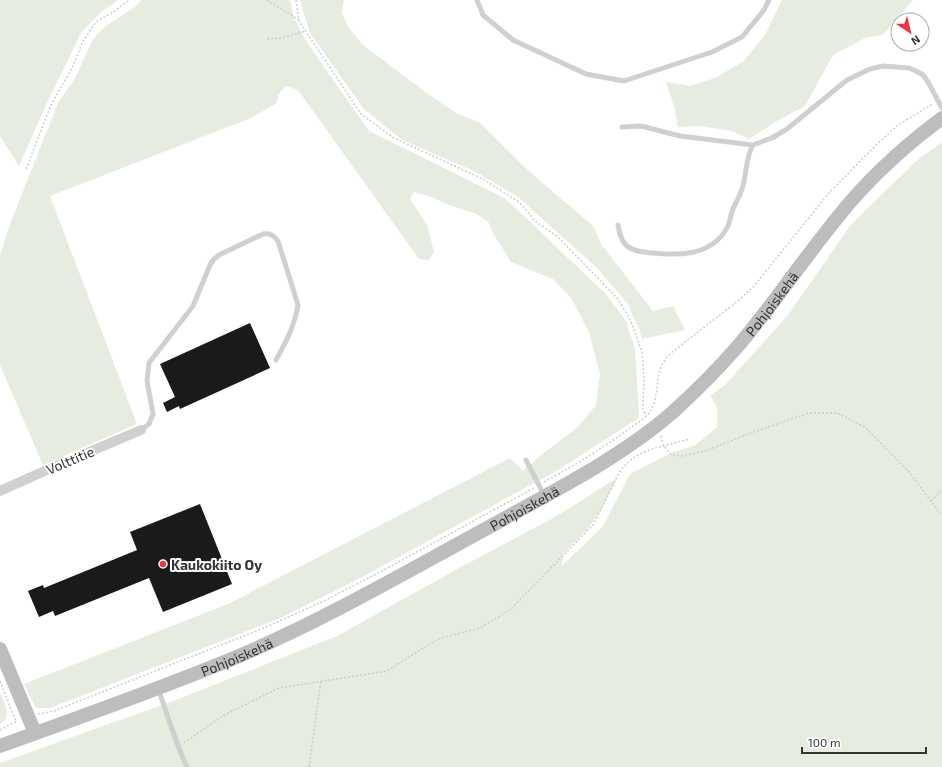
<svg xmlns="http://www.w3.org/2000/svg" width="942" height="767" font-family="'Exo 2',sans-serif">
	<style>
		.green { fill: #e6ecdf }
		.building { fill: #1a1a1a }
		.lines { fill: none; stroke-linecap: round; stroke-linejoin: round }
		.path { stroke: #cdcdcd; stroke-width: 1.5; stroke-dasharray: 2 2; stroke-linecap: butt }
		.lane { stroke: #d0d0d0; stroke-width: 5 }
		.street { stroke: #d0d0d0; stroke-width: 10 }
		.secondary { stroke: #bdbdbd; stroke-width: 14 }
		.poi-dot { fill: #e63946; stroke: #fff; stroke-width: 1.5 }
		.labels { text-anchor: middle; dominant-baseline: central; stroke-width: 4; stroke-linejoin: round; paint-order: stroke }
		.street-label { font-size: 14px; fill: #333; stroke: #fff }
		.poi-label { font-size: 14px; font-weight: bold; fill: #333; stroke: #fff; text-anchor: start }
	</style>
	<rect width="100%" height="100%" fill="#fff"/>
	<path class="green" d="M0,0H118L100,13L81,33L46,105L19,166L0,136Z
		M141,0H290L294,18L308,44L369,131L506,199L605,293L626,321L635,349L639,415L637,419L558,470L351,583L278,619L50,708H36L24,684L228,604L510,458L523,471L545,452L578,427L596,405L600,374L589,332L571,298L553,279L511,262L494,235L489,223L477,214L449,205L429,196L414,192L410,199L427,225L434,252L429,260L419,259L298,90L286,86L278,95L277,103L251,118L50,196L137,424L43,465L0,365V255L10,224L58,103L75,78L92,41L103,28L135,7Z
		M300,0H344L342,13L349,28L363,45L428,94L456,113L480,123L530,172L594,227L601,244L653,311L673,306L685,330L642,339L638,326L632,315L629,305L597,268L518,197L476,172L402,140L363,108L310,33Z
		M782,0H913L883,35L865,38L833,55L805,106L777,121L749,139L732,131L700,126L678,127L674,106L666,82L690,86L715,78L744,61L765,35Z
		M942,142V767H0V763L176,700L337,636L461,567L555,517L617,478L602,509L587,530L563,554L562,566L603,526L630,474L673,452L694,446L717,427C717,413 720,408 710,396L725,385L788,315L850,226L916,161Z
		M0,693C4,703 13,717 0,724Z"/>
	<path class="building" d="M250,323L270,368L180,409L179,406L167,412L163,403L175,397L160,364Z
		M200,504L232,584L163,612L149,578L55,616L53,611L39,617L28,591L43,585L44,588L137,550L130,532Z"/>
	<g class="lines">
		<path class="path" d="M267,0L299,20
			M296,0L299,21L361,114L394,138L483,179L519,202L536,222L558,237L618,299L631,321L642,352L644,377L643,409L646,416
			M267,39L282,38L306,31
			M26,169L51,105L72,68L83,41L96,22L115,11L129,0
			M661,436L663,445L672,455L682,456L705,451L751,433L809,413H837L865,427L911,474L942,516
			M544,482C574,466 603,448 630,428C637,423 647,418 651,410C662,389 651,373 671,353L738,301L754,286L828,194L875,146L898,125L933,104
			M931,501L942,490
			M0,681L16,722
			M38,714L54,711L264,628L326,600L382,571L534,488
			M0,730L17,721
			M184,743L224,715L279,688L387,671L438,639L480,628L511,609L593,525L620,471L628,462L639,454L655,448L690,439
			M309,767L321,681"/>
		<path class="lane" d="M477,0L483,15L513,40L586,74L624,81L712,52L742,37L764,10L769,0
			M622,127L641,126L680,136L753,145L772,138L787,129L847,80L870,69L883,66L909,68L916,71L923,75L928,82L942,108
			M618,225C621,243 626,250 644,252C675,256 712,258 728,226C730,221 731,214 733,209C736,202 740,196 742,189C747,174 745,159 753,145
			M141,430L149,424L153,414L147,381L149,363L193,306L210,265L214,259L219,255L263,234C271,233 273,235 278,241L298,305C295,325 286,342 276,360
			M526,460L544,495
			M158,689C168,715 175,742 187,767"/>
		<path class="street" d="M0,491L49,469L141,430"/>
		<g class="secondary">
			<path d="M0,649L35,733"/>
			<path id="s1" d="M0,746C80,717 160,689 239,656C326,619 408,571 491,526C553,491 619,459 673,412C696,391 718,369 738,346C748,335 757,322 767,310C795,273 822,235 852,200C879,169 910,142 942,118"/>
		</g>
	</g>
	<circle class="poi-dot" cx="163" cy="564" r="4"/>
	<g class="labels">
		<g class="street-label">
			<text stroke="none"><textPath href="#s1" startOffset="901">Pohjoiskehä</textPath></text>
			<text transform="translate(70 460) rotate(-23)">Volttitie</text>
			<text stroke="none"><textPath href="#s1" startOffset="577">Pohjoiskehä</textPath></text>
			<text stroke="none"><textPath href="#s1" startOffset="253">Pohjoiskehä</textPath></text>
		</g>
		<g class="poi-label">
			<text x="171" y="564">Kaukokiito Oy</text>
		</g>
	</g>
	<g transform="translate(910 32) rotate(145)"><circle r="19" fill="#ffffff" stroke="#adadad"/>
	<path d="M0-3L7 15L0 10L-7 15Z" fill="#e63946"/>
	<text y="-6" font-size="11" font-weight="bold" text-anchor="middle" fill="#333333">N</text>
	</g>
	<path d="M802 747v6h124v-6" fill="none" stroke="#333333" stroke-width="2"/>
	<text x="808" y="747" font-size="12" fill="#333333" stroke="#ffffff" stroke-width="3" paint-order="stroke">100 m</text>
</svg>
